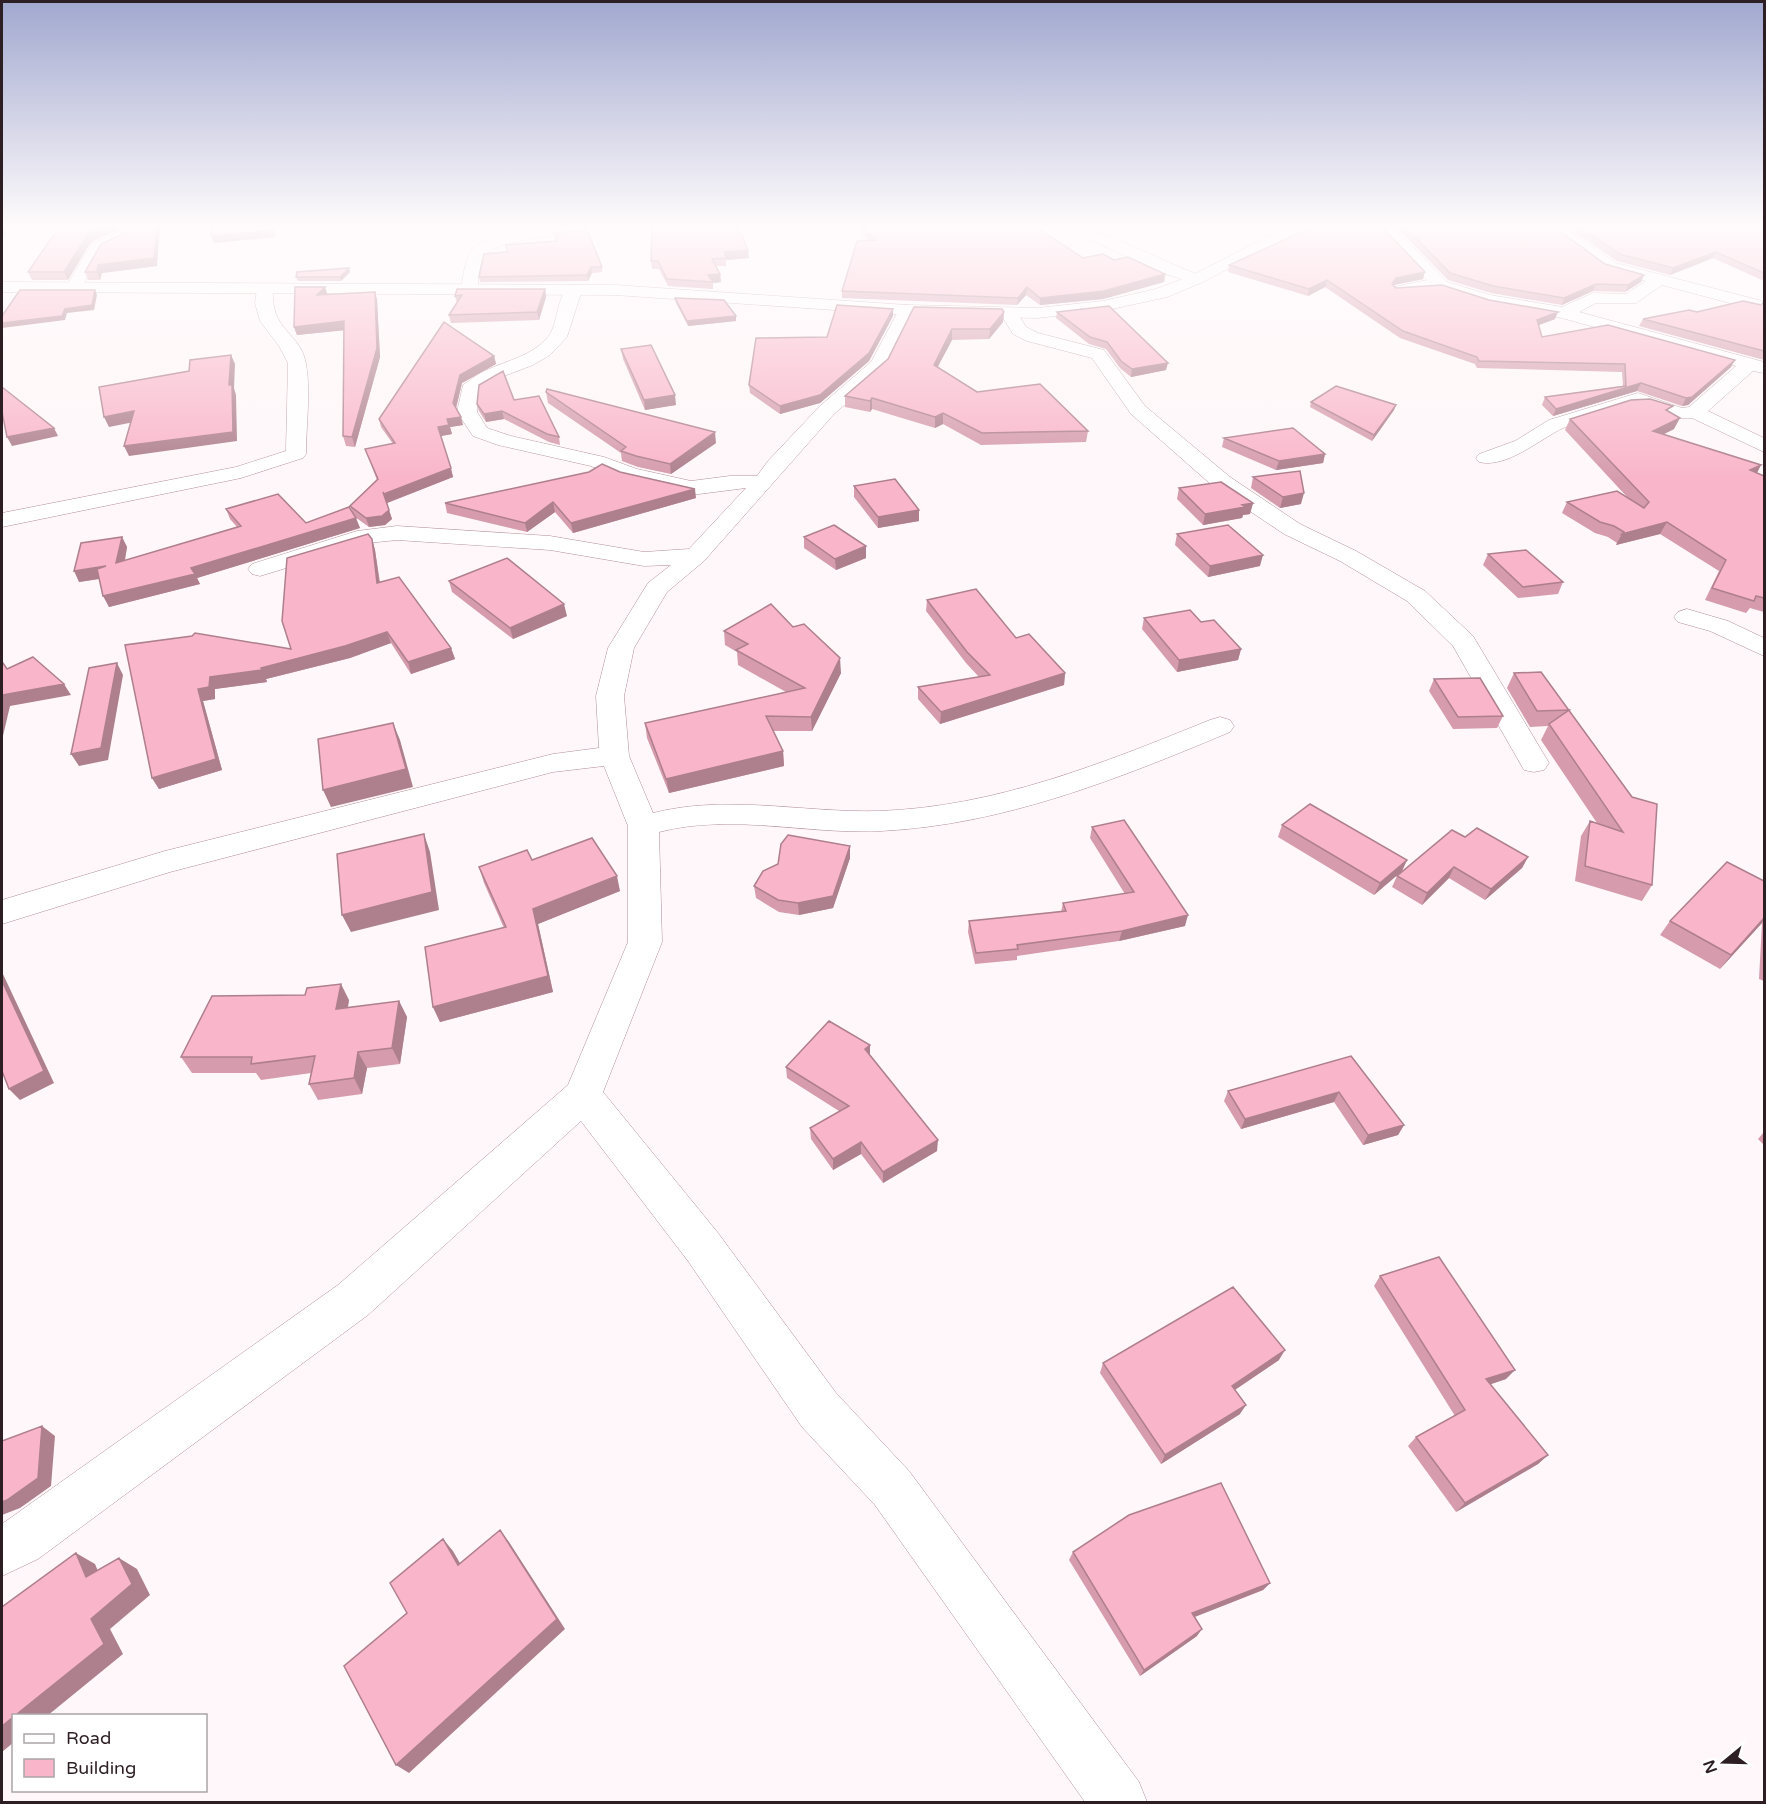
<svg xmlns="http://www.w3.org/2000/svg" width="1766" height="1804" font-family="'Varela Round',sans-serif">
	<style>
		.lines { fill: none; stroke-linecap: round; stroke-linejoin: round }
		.street-casing { stroke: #b38e98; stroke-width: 1 }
		.secondary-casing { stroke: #b38e98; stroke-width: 1 }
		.street { fill: #fff; fill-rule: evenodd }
		.secondary { fill: #fff; fill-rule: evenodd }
		.wall { fill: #d69cad }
		.shaded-wall { fill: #ae7f8d }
		.building { fill: #f9b5c9; stroke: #ae7f8d; stroke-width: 1.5 }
	</style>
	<rect width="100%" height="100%" fill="#fff7f9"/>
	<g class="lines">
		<g class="street-casing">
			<path id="street" d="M130,227H150L103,250L80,290H68L66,287L92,244Z
				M554,227H613L606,231C580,234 504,236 486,254C479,262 479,279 477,290L469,295L463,293L461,290C463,278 464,264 470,253C482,233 533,230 554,227Z
				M1063,227C1105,227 1160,262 1203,276L1205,279L1197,284L1162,273Z
				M1377,227H1393L1447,282L1490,295L1562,307L1593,293L1626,294L1646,281L1604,269L1546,227H1563L1616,263L1762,301L1764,305L1756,310L1662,285L1636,303H1596L1579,312L1764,362V373L1753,371L1708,411L1764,438V452L1692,418C1672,421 1658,408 1639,406C1631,405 1573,424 1563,428C1540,439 1506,469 1479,462L1476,458L1479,454L1515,441L1549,420L1631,395L1638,393L1682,408L1689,407L1736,366L1562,318L1487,305L1440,290L1394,293L1392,290L1394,287L1427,280Z
				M265,284L273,289C270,332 301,332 306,364C311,391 306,426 306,454L303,458L241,478L2,527V513L236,467L286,451L288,363L279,346L260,321L255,303L257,289Z
				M574,285L582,290L567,337L550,355L533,365L499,378L479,391L477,412L487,428L511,436L604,457L637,469L691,481L730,476H757L768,461L820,406L871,362L901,306L907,305L915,310L886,369L834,414L704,561L667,592L634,648L624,696L629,756L653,813C728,794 803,813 879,811C995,807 1104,763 1210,720L1220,717L1230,720L1234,726L1230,732C1118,779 1003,825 881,831C807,835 732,813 659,832L662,942L603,1092L718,1233L836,1393L909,1471L1139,1782L1147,1802H1085L875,1505L802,1427L688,1261L581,1121L368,1315L38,1559L2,1576V1524L338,1285L568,1085L628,942V826L604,766L553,772L170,872L2,924V900L165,851L553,754L599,748L596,696L608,648L648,583L671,565L644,566L550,550L397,540L368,543L260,576L252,574L248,569L252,564L357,531L397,526L550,536L644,552L689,549L746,488L691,495L622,479L591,466L498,445L473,436L457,412L463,385C471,380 478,373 487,370C508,360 532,356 548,337C559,324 556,289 574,285Z
				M1009,308L1015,309L1026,327L1038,333L1104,350L1145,406L1230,477L1300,524L1356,551L1425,591L1473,636L1549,763L1544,770L1534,772L1524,770L1453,646L1407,601L1340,561L1284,534L1214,487L1131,414L1092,358L1027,341L1013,334L1000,313Z
				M1687,609L1728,621L1764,638V656L1710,631L1678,622L1674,617L1678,612Z"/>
		</g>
		<g class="secondary-casing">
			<path id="secondary" d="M1287,227H1306L1203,282L1167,297L1103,311L1037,318L907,315L615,295L2,292V282L615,285L907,305L1037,308L1103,301L1156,289L1191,276Z"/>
		</g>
		<use href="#street" class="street"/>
		<use href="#secondary" class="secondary"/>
	</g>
	<path class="wall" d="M59,227H124L91,242L68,280H32L28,272Z
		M856,227H1036L1083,258L1114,260L1165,274L1164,282L1103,299L1040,305L1026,295L1017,305L842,298V291L869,241Z
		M1307,227H1382L1423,279L1394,285L1396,288L1489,300L1555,319L1538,325L1542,337L1731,367L1688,405L1682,406L1637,391L1553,416L1542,405L1545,397L1623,386L1622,372L1477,368L1475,364L1400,338L1325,287L1308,296L1228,272L1229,265L1308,230L1307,229Z
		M1396,227H1554L1605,264L1641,282L1625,292L1593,291L1562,305L1491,293L1448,280Z
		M1567,227H1764V281L1713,258L1670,275L1617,261Z
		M554,233L602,267V272L592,273L588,281L480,282L479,277L507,252L556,241Z
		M748,250L749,258L726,260V266H716L720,274L721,282L713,283V289L668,286L659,269H652L651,261Z
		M157,266L102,273L100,280H88L85,272Z
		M349,268L350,272L341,281H298L296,277Z
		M325,287L327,295L375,292L377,300L380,357L355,447L346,446L343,436L344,330L297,335L294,327Z
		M545,289L546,297L539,320L451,323L449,315L457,303L455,296Z
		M675,298L736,321L688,326L676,303Z
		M1764,302V360L1639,326L1643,319L1761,305Z
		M914,307L1004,312L1003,322L989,339L952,340L937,367L977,392L1088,431L1086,442L981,445L943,424L935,428L872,409L870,412L845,407V396L888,359Z
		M1057,312L1166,370L1131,377L1120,368L1106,349L1089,344L1056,318Z
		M893,316L869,361L820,403L780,414L750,393L749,385L827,337Z
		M621,349L676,405L645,410L623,359Z
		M494,356L496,364L462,383L456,408L463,425L450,427L452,434L441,436L453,477L387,503L386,501L392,519L385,525L369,527L355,517L360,528L197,578L200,584L109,607L99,579L79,582L122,537L127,547L125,561L237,527L230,519L226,509L306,523L352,511L350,506L377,480L365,449L393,444L381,427L379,419Z
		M546,392L716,443L671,474L638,467L622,461L621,453L548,403Z
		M514,400L559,437L560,445L549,442L504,419L486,422L479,411L477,404Z
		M1311,402L1394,410L1372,441L1310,407Z
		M1670,412L1674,429L1664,434L1764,476V612L1750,608L1746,613L1705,600L1719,571L1660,534L1616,545L1617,543L1608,537L1595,533L1562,513L1567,502L1629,499L1565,430L1570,419Z
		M1224,438L1325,454L1323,463L1276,470L1222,447Z
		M1253,477L1301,504L1280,508L1251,488Z
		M854,486L919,521L878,528L854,497Z
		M1179,488L1253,503L1250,514L1243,515L1242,518L1203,525L1177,499Z
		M696,498L573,533L555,512L527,532L447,513L445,503Z
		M1177,534L1260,566L1208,577L1175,545Z
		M804,537L866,546V558L836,570L804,548Z
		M372,539L375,550L380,582L451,648L455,659L411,674L391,643L350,658L266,679L267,682L215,689V699L203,701L222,770L159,789L152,778L125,645L291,649Z
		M1488,554L1563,582L1558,594L1518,598L1483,565Z
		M449,581L567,616L513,639L452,592Z
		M927,600L1016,638L1065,673L1064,685L940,724L918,699V687L979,677L966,663L926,611Z
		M1144,618L1201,622L1241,649L1238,660L1177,672L1142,629Z
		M793,627L841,673L812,731H773L783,751L784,766L669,793L647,738L645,723L786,692L738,665L737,652L725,645L724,631Z
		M1541,672L1632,797L1652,885L1642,901L1575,881L1581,836L1590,821L1597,823L1541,740L1548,726L1530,727L1507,688L1514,673Z
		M1434,679L1503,716L1497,728L1453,729L1429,691Z
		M1282,825L1407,860L1402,871L1374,895L1278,837Z
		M1092,827L1185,926L1119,941L1017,956V960L975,964L968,932L969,921L1061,912L1063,903L1125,894L1090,838Z
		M850,846V858L833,908L799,915L779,912L756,898L754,886Z
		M1528,857L1522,868L1485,900L1449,878L1422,905L1392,887L1397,876Z
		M532,860L620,891L538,924L553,992L440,1022L433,1007L504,928L484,883L479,867Z
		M1764,881V981L1759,979L1762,923L1720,969L1660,935L1670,921Z
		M349,1000L348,1008L399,1001L407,1017L400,1064L367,1068L362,1094L318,1100L309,1084L311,1073L261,1080L256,1073H192L181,1057Z
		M870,1045V1055L937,1151L883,1183L861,1154L833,1170L811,1139L810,1128L839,1111L787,1078L786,1067Z
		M1351,1056L1404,1125L1398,1135L1363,1145L1334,1102L1241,1129L1224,1101L1228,1091Z
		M1764,1132V1145L1758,1139Z
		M1380,1276L1506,1379L1490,1384L1548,1455L1538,1464L1456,1512L1408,1446L1416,1437L1455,1416L1374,1286Z
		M1279,1360L1235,1390L1240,1414L1161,1464L1100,1373L1103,1363Z
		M1073,1552L1270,1583L1263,1590L1194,1617L1197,1636L1140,1676L1069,1560Z"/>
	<path class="shaded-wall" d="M2,227H7L2,241Z
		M103,227H124L91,242L68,280L64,272L88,234Z
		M157,227H160L157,266L102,273L100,280L97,272L98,265Z
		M274,230L276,237L214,243L211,236Z
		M748,250L749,258L726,260L724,252Z
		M1716,252L1713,258L1670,275L1673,268Z
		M591,267L592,273L588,281L587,275Z
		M349,268L350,272L341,281L340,277Z
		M1425,272L1423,279L1394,285L1390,291L1396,278Z
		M720,274L721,282L713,283L708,275Z
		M1165,274L1164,282L1103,299L1040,305V298Z
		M1644,275L1641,282L1625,292L1628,285Z
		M1327,280L1325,287L1308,296L1309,289Z
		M1596,284L1593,291L1562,305L1564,298Z
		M325,287L328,296L317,295Z
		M1027,287L1026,295L1017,305L1018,298Z
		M545,289L546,297L539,320L537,312Z
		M95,290L97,295L94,310L67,313L65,320L2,328V323L65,309Z
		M375,292L377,300L380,357L355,447L352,437Z
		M893,309V316L869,361L820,403L780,414V406Z
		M1004,312L1003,322L989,339L990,329Z
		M1558,312L1555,319L1534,327L1537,320Z
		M736,316V321L688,326L687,321Z
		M344,321L347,330L297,335L294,327Z
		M952,329V340L933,376L934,365Z
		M231,355L235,364L234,388L236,395L237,441L129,456L124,446L229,385Z
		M494,356L496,364L462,383L455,412L453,403L460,375Z
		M1735,360L1731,367L1688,405L1682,406L1686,398Z
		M1168,363L1166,370L1131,377L1132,369Z
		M1641,383L1637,391L1553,416L1556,409Z
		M675,395L676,405L645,410L644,400Z
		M872,398V409L870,412V401Z
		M1396,405L1394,410L1372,441L1374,435Z
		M134,411L139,421L109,427L104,417Z
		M502,411L504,419L486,422L484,414Z
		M943,413V424L935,428V417Z
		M461,417L463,425L450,427L452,434L441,436L438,427L447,419Z
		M1680,418L1674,429L1648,442L1653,431Z
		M54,428L58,436L12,446L7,437Z
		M715,432L716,443L671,474L670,464Z
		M1325,454L1323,463L1276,470L1279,461Z
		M1761,465L1755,477L1750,470Z
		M451,468L453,477L387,503L384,494Z
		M695,489L696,498L573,533L571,523Z
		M383,492L392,519L385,525L369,527L366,518Z
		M1304,493L1301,504L1280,508L1283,497Z
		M553,502L555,512L527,532L525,523Z
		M1253,503L1250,514L1243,515L1242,518L1203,525L1205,514Z
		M919,510V521L878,528V517Z
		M356,518L360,528L197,578L200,584L109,607L103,596L191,568Z
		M1667,522L1660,534L1616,545L1622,534Z
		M122,537L127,547L122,574L116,563Z
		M372,539L375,550L381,594L377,583Z
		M866,546V558L836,570L835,559Z
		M1263,555L1260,566L1208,577L1210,566Z
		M106,566L111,577L79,582L74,571Z
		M564,604L567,616L513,639L510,628Z
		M387,632L391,643L350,658L266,679L267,682L215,689V699L203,701L222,770L159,789L152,778L198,689L210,677L261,668Z
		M451,648L455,659L411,674L408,662Z
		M1241,649L1238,660L1177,672L1179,660Z
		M840,658L841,673L812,731L811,717Z
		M117,663L123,675L108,760L79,766L71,754Z
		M1065,673L1064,685L940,724L941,712Z
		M64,684L71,695L10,706L2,740V701L3,695Z
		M393,723L400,740L413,787L331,807L323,790Z
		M783,751L784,766L669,793L666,779Z
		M424,834L430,852L439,910L351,932L342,915Z
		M850,846V858L833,908L799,915L798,903Z
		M1528,857L1522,868L1485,900L1491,889Z
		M1407,860L1402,871L1374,895L1380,883Z
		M1454,867L1449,878L1422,905L1427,893Z
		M617,876L620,891L538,924L553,992L440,1022L433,1007L533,909Z
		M1188,915L1185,926L1119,941L1122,931Z
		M1764,918L1762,923L1720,969L1731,955Z
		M2,972L54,1083L20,1100L9,1089Z
		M341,984L349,1000L344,1025L336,1009Z
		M399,1001L407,1017L400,1064L392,1048Z
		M870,1045V1056L865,1049Z
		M358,1052L367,1068L362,1094L354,1078Z
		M1339,1092L1334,1102L1241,1129L1245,1119Z
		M1404,1125L1398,1135L1363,1145L1368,1135Z
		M938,1140L937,1151L883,1183V1172Z
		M861,1142V1154L833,1170V1159Z
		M1285,1350L1279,1360L1227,1395L1232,1386Z
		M1515,1370L1506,1379L1477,1389L1486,1379Z
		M1246,1405L1240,1414L1161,1464L1165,1455Z
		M42,1426L55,1436L51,1486L20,1508L2,1515V1502Z
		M1548,1455L1538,1464L1456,1512L1465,1503Z
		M500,1530L509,1542L565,1629L409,1773L396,1765Z
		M443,1539L453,1551L468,1577L458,1565Z
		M76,1553L95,1564L105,1588L86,1577Z
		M119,1558L137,1569L150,1595L110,1629L123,1654L47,1716H14L91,1619Z
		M1270,1583L1263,1590L1187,1620L1192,1613Z
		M1202,1629L1197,1636L1140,1676L1144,1670Z
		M14,1716V1742L2,1752V1726Z"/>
	<path class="building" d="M59,227H103L88,234L64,272H28Z
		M136,227H157L154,258L98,265L97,272H85L101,244Z
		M212,227H273L274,230L211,236Z
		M652,227H738L748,250L724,252L726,258L712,259L720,274L708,275L713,282L667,279L658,261H651Z
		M863,227H1036L1083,258L1103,254L1114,260L1128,257L1165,274L1104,291L1040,298L1027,287L1018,298L842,291L857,241L876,240Z
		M1313,227H1382L1425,272L1396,278L1392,284L1396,288L1442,285L1489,300L1558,312L1537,320L1542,337L1608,325L1735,360L1692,397L1686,398L1641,383L1556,409L1545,397L1626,386L1625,364L1479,361L1477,357L1403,331L1327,280L1309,289L1229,265Z
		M1405,227H1554L1605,264L1644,275L1628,285L1596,284L1564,298L1493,286L1450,273Z
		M1580,227H1764V273L1716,252L1673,268L1620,254Z
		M587,230L602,267H591L587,275L479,277L484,254L507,252L506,245L557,241L554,233Z
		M349,268L340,277H296L297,272Z
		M295,287H325L317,295L375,292L377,348L352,437L343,436L344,321L294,327Z
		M457,289H545L537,312L449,315L462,295L455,296Z
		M20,290H95L92,305L65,309L62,316L2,323V316Z
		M675,298L724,300L736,316L687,321Z
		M1743,301L1761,305L1764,302V351L1643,319L1689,310L1697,312Z
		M837,305L893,309L869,353L820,395L780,406L749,385L756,338L827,337Z
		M1109,306L1168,363L1132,369L1121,361L1107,342L1090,337L1057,312Z
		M914,307L1002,309L1004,312L990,329H952L934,365L977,392L1040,384L1088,431L982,433L943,413L935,417L872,398L870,401L845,396L888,359Z
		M444,322L494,356L460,375L453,403L461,417L447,419L449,425L438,427L451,468L384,494L383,492L389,510L382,516L366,518L350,506L378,479L365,449L395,443L379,419Z
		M651,345L675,395L644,400L621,349Z
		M231,355L229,385H232L233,432L124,446L134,411L104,417L99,387L189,371L190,360Z
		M503,371L514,400L539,396L559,437L547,434L502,411L484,414L477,404L479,385Z
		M1336,386L1396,405L1374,435L1311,402Z
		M2,387L54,428L7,437L2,412Z
		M547,389L715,432L670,464L636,456L621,451L626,447L546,392Z
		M1650,399L1673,406L1666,410L1680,418L1653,431L1761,465L1750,470L1764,476V598L1756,596L1754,601L1712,588L1726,560L1667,522L1622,534L1624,532L1614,526L1600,522L1567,502L1617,491L1644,508L1649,502L1570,419L1631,400Z
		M1293,428L1325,454L1279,461L1224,438Z
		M602,464L620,472L695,489L571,523L553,502L525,523L445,503L589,472Z
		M1300,471L1304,493L1283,497L1253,477Z
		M895,479L919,510L878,517L854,486Z
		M1221,482L1253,503L1242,505L1245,507L1205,514L1179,488Z
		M278,494L306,523L349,507L356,518L191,568L195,574L103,596L97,569L106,566L74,571L81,543L122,537L116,563L241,526L226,509Z
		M834,525L866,546L835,559L804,537Z
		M1228,525L1263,555L1210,566L1177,534Z
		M368,534L372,539L377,583L399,577L451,648L408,662L387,632L345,646L261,668L262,670L210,677L209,687L198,689L216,759L152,778L125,645L192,636L195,633L291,649L282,621L287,558Z
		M1526,550L1563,582L1523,587L1488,554Z
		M507,558L564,604L510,628L449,581Z
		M976,589L1016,638L1029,634L1065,673L941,712L918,687L990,675L967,652L927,600Z
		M771,604L793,627L804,624L840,658L811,717L766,716L783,751L666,779L645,723L805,688L736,650L748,644L724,631Z
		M1190,610L1201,622L1214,620L1241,649L1179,660L1144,618Z
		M33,657L64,684L3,695L2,701V663H3L7,669Z
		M117,663L101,748L71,754L89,668Z
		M1541,672L1632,797L1657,804L1652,885L1585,866L1590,821L1623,832L1549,724L1569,710L1537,711L1514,673Z
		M1480,678L1503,716L1458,717L1434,679Z
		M393,723L406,769L323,790L318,739Z
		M1310,804L1407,860L1380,883L1282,825Z
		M1124,820L1188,915L1122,931L1017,945L1018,949L976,953L969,921L1066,911L1063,903L1134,892L1092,827Z
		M1477,828L1528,857L1491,889L1454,867L1427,893L1397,876L1452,830L1465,837Z
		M424,834L432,892L342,915L337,854Z
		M788,835L850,846L833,896L798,903L778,900L754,886L763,871L778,864L781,844Z
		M592,838L617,876L533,909L548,976L433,1007L425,947L506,927L479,867L527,850L532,860Z
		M1727,862L1764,881V918L1731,955L1670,921Z
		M2,981L44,1071L9,1089L2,1071Z
		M341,984L336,1009L399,1001L392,1048L358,1052L354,1078L309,1084L315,1056L251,1064L252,1057H181L212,996L305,995L307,988Z
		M829,1021L870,1045L865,1049L938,1140L883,1172L861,1142L833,1159L810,1128L849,1106L786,1067Z
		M1351,1056L1404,1125L1368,1135L1339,1092L1245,1119L1228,1091Z
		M1439,1257L1515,1370L1486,1379L1548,1455L1465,1503L1416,1437L1465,1410L1380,1276Z
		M1233,1287L1285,1350L1232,1386L1246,1405L1165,1455L1103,1363Z
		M42,1426L38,1478L7,1500L2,1502V1441Z
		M1221,1483L1270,1583L1192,1613L1202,1629L1144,1670L1073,1552L1129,1515Z
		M500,1530L557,1619L396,1765L344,1666L407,1613L390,1583L443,1539L458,1565Z
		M76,1553L86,1577L119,1558L132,1584L91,1619L104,1644L2,1726V1607Z"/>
	<linearGradient id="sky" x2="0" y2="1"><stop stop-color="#a1a8cf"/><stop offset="0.47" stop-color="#fffbfc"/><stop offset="1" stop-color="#fffbfc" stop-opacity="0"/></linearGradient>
	<rect width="1766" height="480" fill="url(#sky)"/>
	<rect width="1766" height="1804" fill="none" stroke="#2c1e22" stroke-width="6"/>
	<rect x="12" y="1714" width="195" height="78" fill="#ffffff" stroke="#aba5a7" stroke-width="1.5"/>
	<rect x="24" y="1734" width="30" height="9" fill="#ffffff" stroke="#aba5a7" stroke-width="1.5"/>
	<text x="66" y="1744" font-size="18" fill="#2c1e22">Road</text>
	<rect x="24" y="1759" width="30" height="18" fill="#f9b5c9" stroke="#aba5a7" stroke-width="1.5"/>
	<text x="66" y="1774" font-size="18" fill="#2c1e22">Building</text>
	<g transform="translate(1724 1762) rotate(251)" stroke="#ffffff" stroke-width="4.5" paint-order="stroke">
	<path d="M0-4.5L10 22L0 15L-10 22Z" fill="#2c1e22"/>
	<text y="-9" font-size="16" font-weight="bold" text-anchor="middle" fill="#2c1e22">N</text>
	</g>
</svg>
